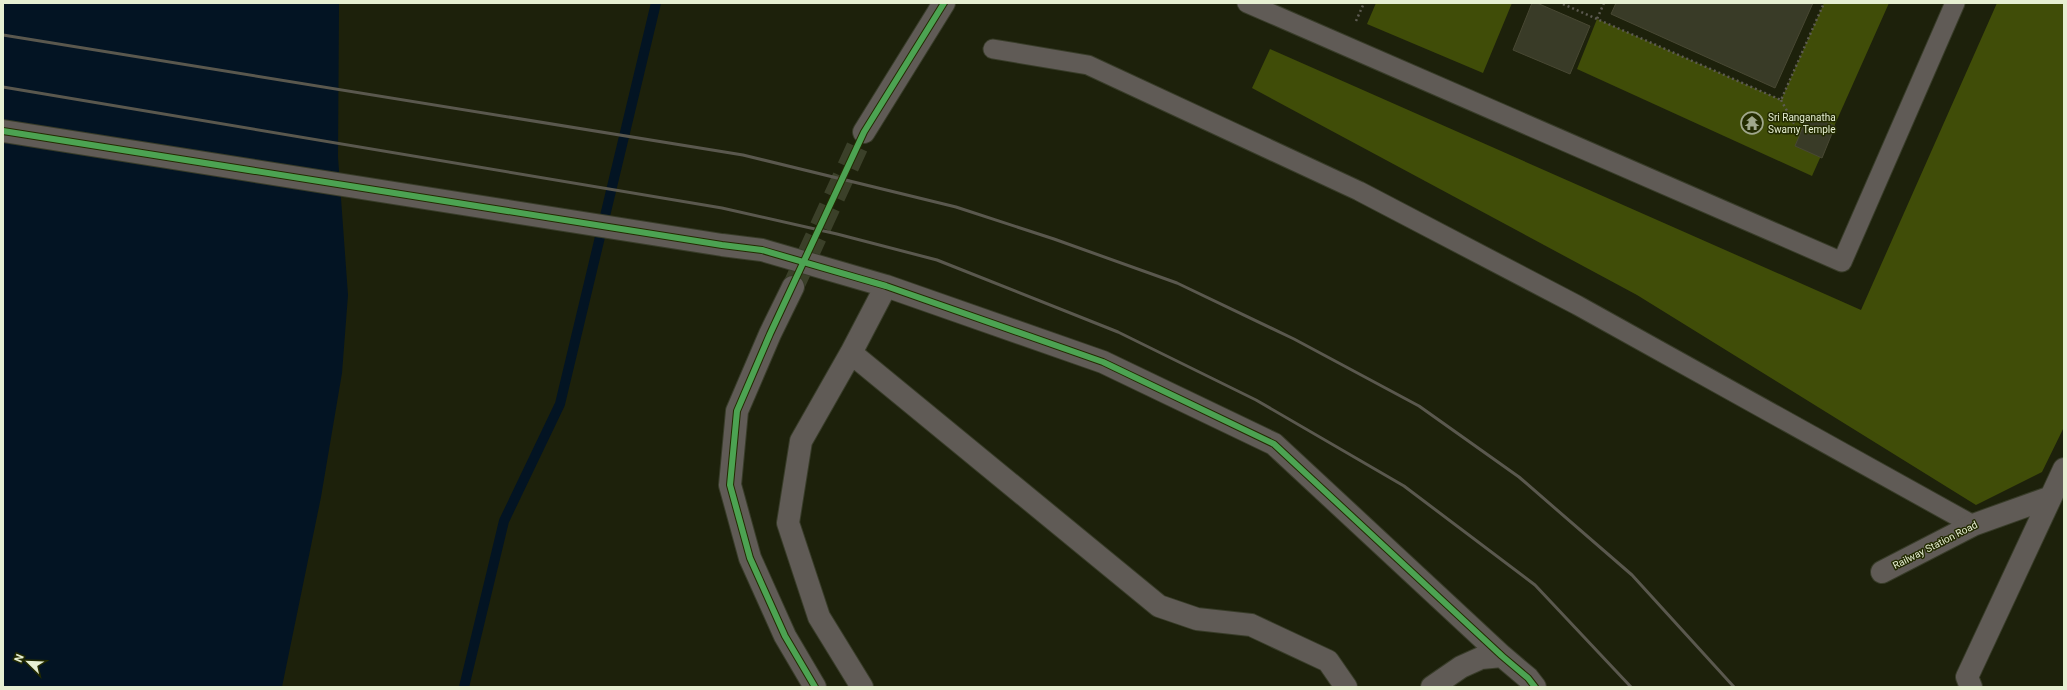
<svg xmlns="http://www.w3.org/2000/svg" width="2067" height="690" font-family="Roboto,sans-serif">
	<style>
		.green { fill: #404d08 }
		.water { fill: #031423 }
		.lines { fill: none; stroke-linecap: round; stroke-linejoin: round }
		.stream { stroke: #031423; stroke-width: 10 }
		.building { fill: #393b27; stroke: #484833 }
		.street-tunnel { stroke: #3b4029; stroke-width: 22; stroke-dasharray: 22 11; stroke-linecap: butt }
		.lane-casing { stroke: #383c29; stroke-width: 21 }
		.street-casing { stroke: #383c29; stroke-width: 24 }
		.path { stroke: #5d5b52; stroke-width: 2.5; stroke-dasharray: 2 3; stroke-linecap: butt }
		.lane { stroke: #605b56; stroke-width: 19 }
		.street { stroke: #605b56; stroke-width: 22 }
		.rail { stroke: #5a584e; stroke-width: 3 }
		.cycleway-casing { stroke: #232b01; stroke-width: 8 }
		.cycleway { stroke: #4ca352; stroke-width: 6 }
		.labels { text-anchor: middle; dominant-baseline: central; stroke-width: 3; stroke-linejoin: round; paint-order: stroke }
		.poi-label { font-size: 10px; fill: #e6efd2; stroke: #232b01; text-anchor: start }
		.street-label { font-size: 10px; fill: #e6efd2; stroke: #232b01 }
	</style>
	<rect width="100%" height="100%" fill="#1d210b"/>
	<path class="green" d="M1376,3H1512L1483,73L1367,24Z
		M1824,3H1889L1812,176L1577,69L1597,19L1781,100Z
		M1997,3H2064V427L2042,472L1976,505L1637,295L1252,88L1270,49L1861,310Z"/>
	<path class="water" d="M3,3H339L338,157L348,295L342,373L321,497L282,687H3Z"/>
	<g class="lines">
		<path class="stream" d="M464,687L504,521L560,404L656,3"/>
	</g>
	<path class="building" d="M1532,3H1537L1590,26L1570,74L1513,50Z
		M1616,3H1813L1775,88L1611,14Z
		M1808,115L1835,126L1822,158L1795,146Z"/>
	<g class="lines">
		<path class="street-tunnel" d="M793,287L864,132"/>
		<g class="lane-casing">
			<path id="lane" d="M1247,3L1842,262L1955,3
				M993,49L1088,65L1359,191L1577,305L1973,525"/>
		</g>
		<g class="street-casing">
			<path id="street" d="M3,131L722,245L762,250L886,286L1103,362L1274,444L1502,656L1528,678L1535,687
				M864,132L944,3
				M793,287L770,334L737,411L730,485L750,558L785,636L815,687
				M851,353L1159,606L1197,619L1251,625L1328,661L1346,687
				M1882,572L1973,525L2051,497L2064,469
				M862,687L819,617L788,523L801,441L851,353L886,286
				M1432,687L1461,667L1481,658L1502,656
				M1971,687L1967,677L2051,497"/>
		</g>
		<path class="path" d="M1604,3L1597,19L1781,100L1824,3
			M1563,4L1597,19
			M1356,21L1364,3
			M1781,100L1796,127"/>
		<use href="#lane" class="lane"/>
		<use href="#street" class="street"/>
		<path class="rail" d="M3,35L743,155L956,207L1054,239L1177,283L1294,339L1419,406L1519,477L1632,575L1734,687
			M3,87L722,208L837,234L937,260L1118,332L1256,400L1404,486L1535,585L1631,687"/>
		<g class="cycleway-casing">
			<path id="cycleway" d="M3,131L722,245L762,250L886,286L1103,362L1274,444L1502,656L1528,678L1535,687
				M815,687L785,636L750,558L730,485L737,411L770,334L864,132L944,3"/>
		</g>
		<use href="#cycleway" class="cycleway"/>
	</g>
	<defs>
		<g id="temple-ring" transform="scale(1.15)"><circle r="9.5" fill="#232b01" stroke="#a0a78c" stroke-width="1.5"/><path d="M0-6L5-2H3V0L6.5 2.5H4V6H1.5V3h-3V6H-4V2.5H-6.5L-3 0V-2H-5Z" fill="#a0a78c"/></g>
	</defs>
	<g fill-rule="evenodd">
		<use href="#temple-ring" x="1752" y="123"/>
	</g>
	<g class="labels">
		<g class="poi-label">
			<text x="1768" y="117">Sri Ranganatha<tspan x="1768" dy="12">Swamy Temple</tspan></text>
		</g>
		<g class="street-label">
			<text transform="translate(1935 545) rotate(-27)">Railway Station Road</text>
		</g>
	</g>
	<rect width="2067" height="690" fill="none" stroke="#e6efd2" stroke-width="8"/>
	<g transform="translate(28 662) rotate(293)" stroke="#232b01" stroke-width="3" paint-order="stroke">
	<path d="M0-3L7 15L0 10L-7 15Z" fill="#e6efd2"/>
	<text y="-6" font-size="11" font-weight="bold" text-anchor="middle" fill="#e6efd2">N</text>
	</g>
</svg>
